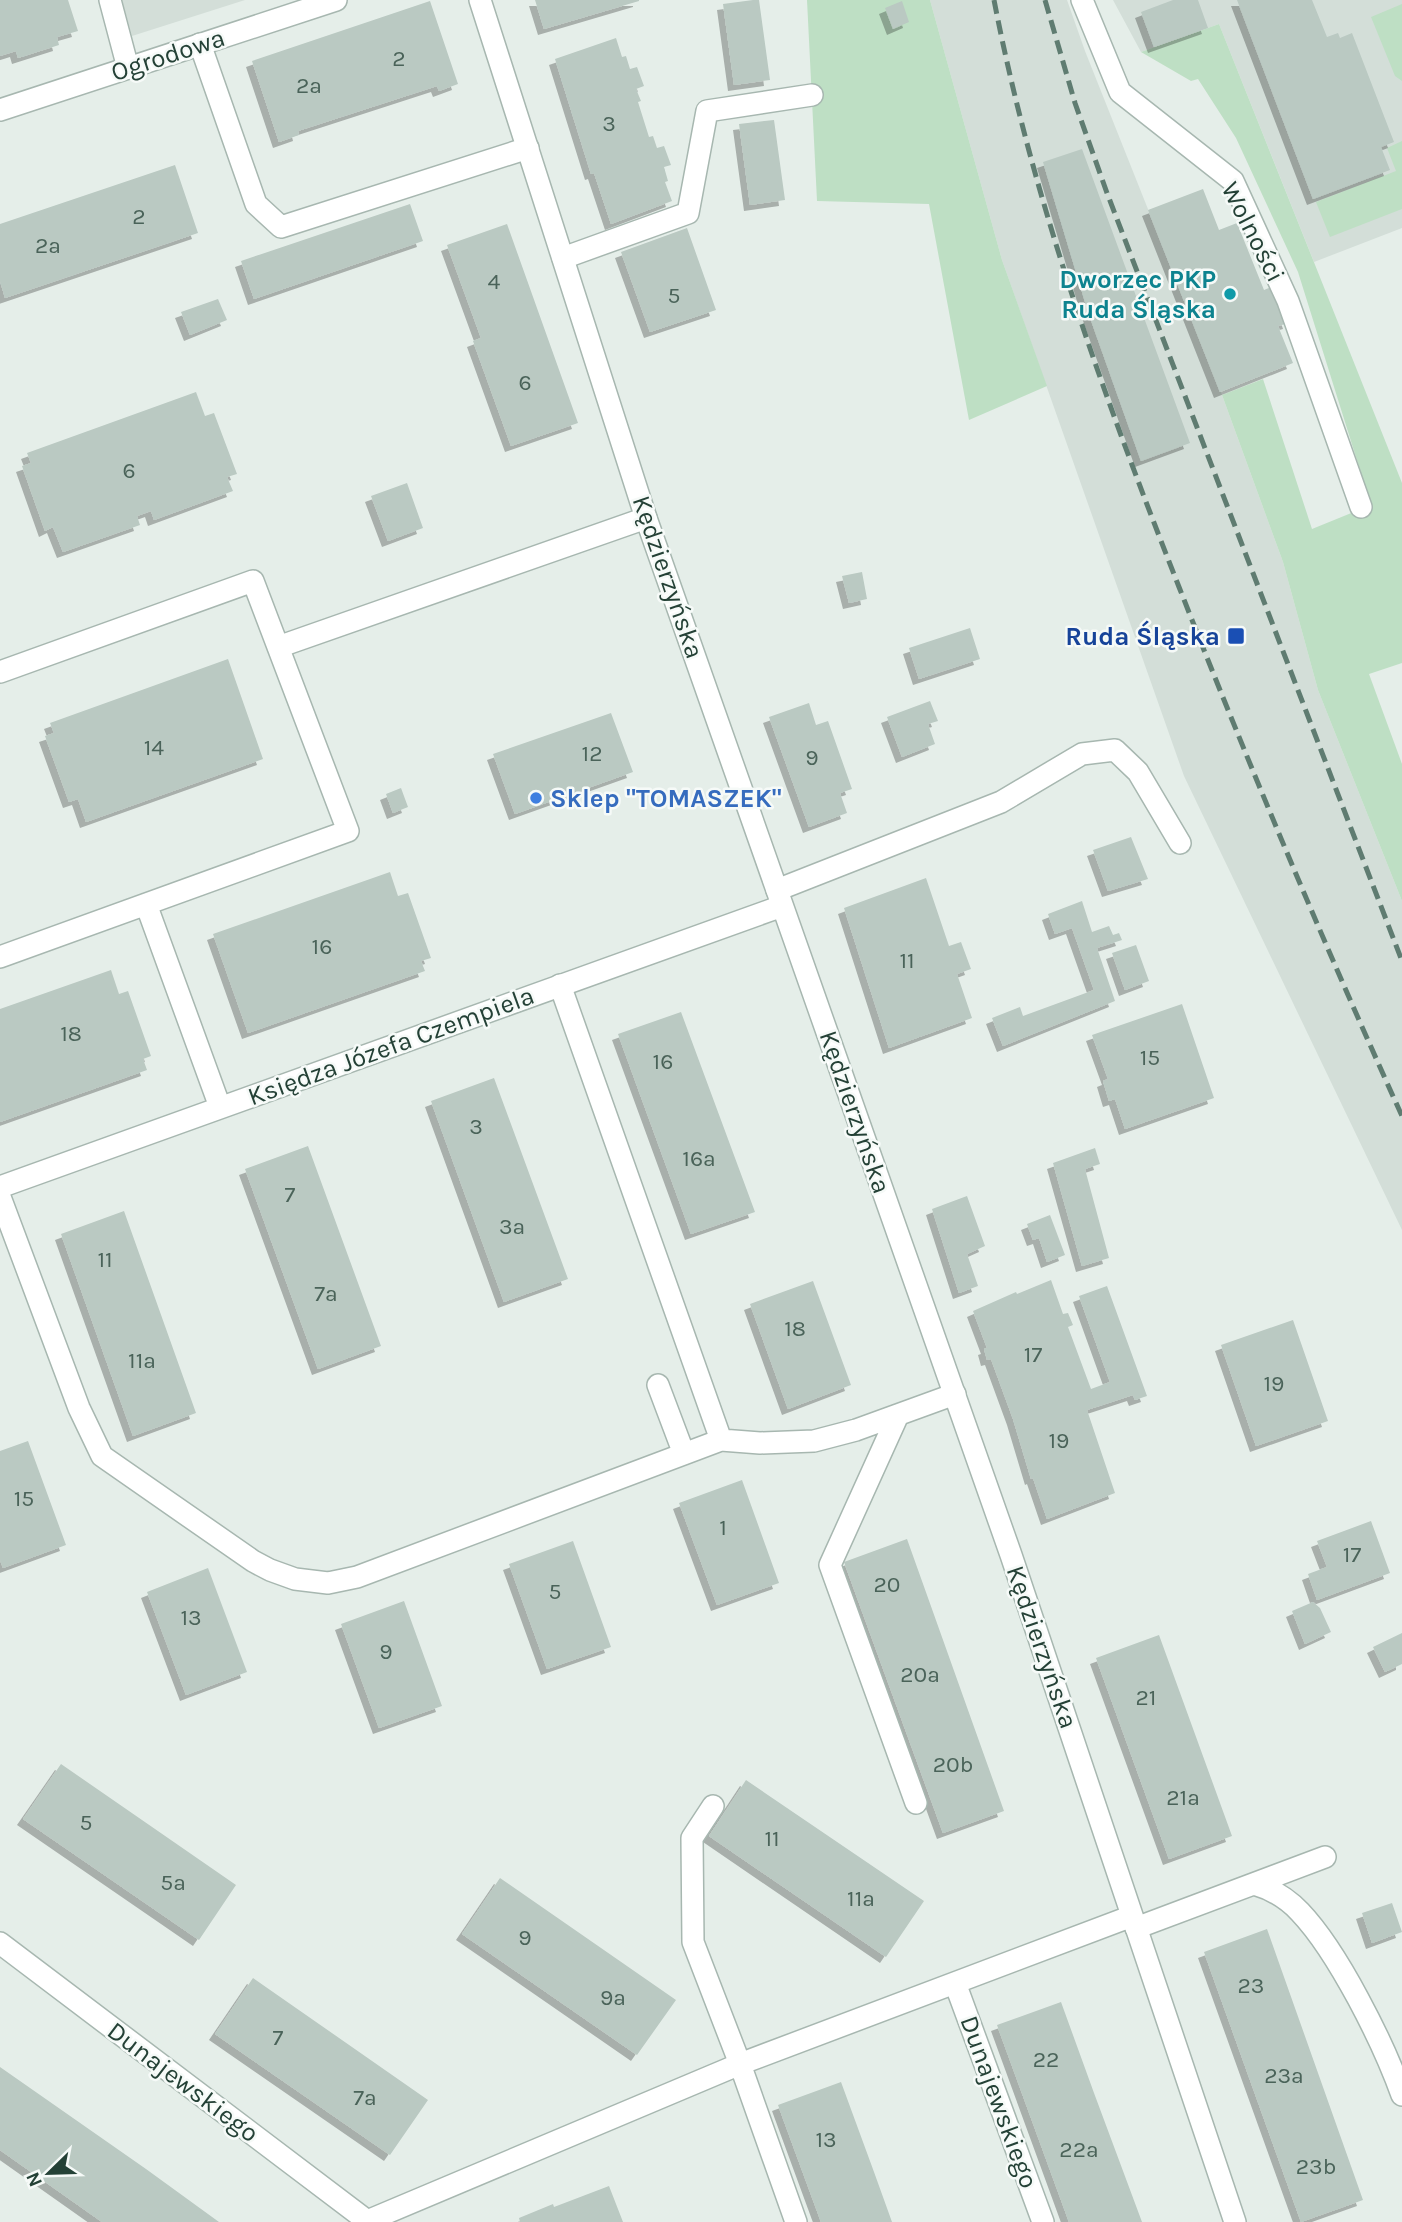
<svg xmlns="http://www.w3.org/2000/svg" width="1402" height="2222" font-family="Karla,sans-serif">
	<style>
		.built { fill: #d3ded8 }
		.green { fill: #bedfc4 }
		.building { fill: #bac9c2; filter: url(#shadow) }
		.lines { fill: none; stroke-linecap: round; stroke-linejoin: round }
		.lane-casing { stroke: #a7b7b0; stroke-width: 24 }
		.street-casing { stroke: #a7b7b0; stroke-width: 24 }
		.lane { stroke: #fff; stroke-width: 21 }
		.street { stroke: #fff; stroke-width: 21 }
		.rail { stroke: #5f7c71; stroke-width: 5; stroke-dasharray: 14 7; stroke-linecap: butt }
		.culture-dot { fill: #0f9aa8; stroke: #f6faf8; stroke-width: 2.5 }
		.transit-dot { fill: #1a4fb4; stroke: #f6faf8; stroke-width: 2.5 }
		.shop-dot { fill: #3f7fe0; stroke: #f6faf8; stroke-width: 2.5 }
		.labels { text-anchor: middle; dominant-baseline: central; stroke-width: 5; stroke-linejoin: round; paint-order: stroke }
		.number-label { font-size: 23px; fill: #4a6359 }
		.street-label { font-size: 26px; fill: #244136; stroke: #f6faf8 }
		.culture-label { font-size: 26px; font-weight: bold; fill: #0d838f; stroke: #f6faf8; text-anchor: end }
		.transit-label { font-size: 26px; font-weight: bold; fill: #164399; stroke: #f6faf8; text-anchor: end }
		.shop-label { font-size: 26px; font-weight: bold; fill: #366cbe; stroke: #f6faf8; text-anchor: start }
	</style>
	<defs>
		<filter id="shadow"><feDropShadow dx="-6" dy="6" stdDeviation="0" flood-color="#0004"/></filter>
	</defs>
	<rect width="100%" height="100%" fill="#e5eee9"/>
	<path class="built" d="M122,0H245L132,36Z
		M930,0H1067L1085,51L1222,395L1283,562L1318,690L1402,901V1230L1184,776L1002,260Z
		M1113,0H1402V228L1314,262L1219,24L1141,52Z"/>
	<path class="green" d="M807,0H930L1002,260L1047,386L969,420L929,204L817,201Z
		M1402,4V81L1395,76L1371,17Z
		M1219,24L1402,483V663L1369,674L1402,764V901L1318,690L1283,562L1222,395L1263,379L1312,529L1371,505L1298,272L1236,138L1198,79L1191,81L1141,52Z
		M1402,141V209L1330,237L1316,202L1396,171L1387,148Z"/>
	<path class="building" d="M0,0H68L78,31L57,37L59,45L18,58L16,51L0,56Z
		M535,0H639V1L544,29Z
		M753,0H759L770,80L734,85L723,4Z
		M1173,0H1198L1208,28L1154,47L1141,12Z
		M1237,0H1312L1327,37L1338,33L1340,38L1352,33L1394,142L1381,147L1390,170L1313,199Z
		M430,1L458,84L439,91L437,86L298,131L299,135L279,142L252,61Z
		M902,1L909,22L893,29L885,8Z
		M616,38L622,57L626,56L630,69L637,67L644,86L636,89L641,101L638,102L649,137L653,136L657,148L664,146L671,165L664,167L668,181L665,182L672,201L611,224L594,173L591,174L555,59Z
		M774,120L785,200L750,205L739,124Z
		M1082,149L1190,443L1141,461L1088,312L1043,162Z
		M175,165L198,233L5,298L0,281V224Z
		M1203,189L1219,230L1237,223L1264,290L1276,285L1289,323L1278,326L1293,363L1220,392L1148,210Z
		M410,204L423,241L254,299L241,261Z
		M507,224L578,423L511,446L473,341L481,338L447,245Z
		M687,228L716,310L650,332L621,252Z
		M218,299L227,320L190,335L181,312Z
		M196,392L205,416L214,413L237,474L227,477L233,491L154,520L151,511L137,516L140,525L63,552L53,527L45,531L22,466L31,463L27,453Z
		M407,483L423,528L388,541L371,496Z
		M862,572L867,599L849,603L842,576Z
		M970,628L980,659L919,679L909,648Z
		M228,659L263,759L86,822L78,799L69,802L45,736L54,733L50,723Z
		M930,701L938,721L928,724L935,744L902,757L887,717Z
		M809,703L816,725L828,721L852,789L840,793L847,813L809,827L769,717Z
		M611,713L633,772L515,814L493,754Z
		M401,788L408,807L393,813L386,794Z
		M1131,837L1148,879L1108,891L1093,850Z
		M390,872L398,896L408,893L431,958L421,961L425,971L248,1033L213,934Z
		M926,878L949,946L961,942L971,969L957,974L972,1018L889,1048L844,908Z
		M1082,901L1092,932L1109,926L1113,935L1119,933L1122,940L1097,948L1115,1001L1003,1046L992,1018L1020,1007L1023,1016L1094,990L1072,928L1055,934L1048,914Z
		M1136,945L1149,981L1125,990L1112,953Z
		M111,970L119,994L128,991L151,1056L143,1059L147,1070L0,1122V1009Z
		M1182,1004L1214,1098L1125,1129L1115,1099L1109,1101L1103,1081L1108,1079L1092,1035Z
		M681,1012L755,1212L691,1234L618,1034Z
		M494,1078L568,1279L504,1302L431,1101Z
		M308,1146L381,1346L318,1369L245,1169Z
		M1095,1148L1100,1164L1085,1169L1109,1258L1082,1266L1053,1163Z
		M967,1196L985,1246L967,1254L978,1286L959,1293L932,1209Z
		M124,1211L196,1413L133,1436L61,1234Z
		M1050,1215L1065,1255L1047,1262L1039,1238L1033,1240L1027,1224Z
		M1051,1280L1063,1314L1068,1313L1073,1325L1068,1327L1091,1389L1110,1382L1079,1296L1107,1286L1147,1396L1135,1400L1133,1395L1087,1410L1115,1493L1047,1519L1033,1478L1031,1479L1013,1419L991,1359L987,1360L984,1349L987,1348L973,1311L1016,1292L1017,1294Z
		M813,1281L851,1385L788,1409L750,1304Z
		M1293,1320L1328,1421L1256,1446L1221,1345Z
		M28,1441L66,1545L3,1568L0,1560V1451Z
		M742,1480L779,1583L717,1605L679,1503Z
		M1371,1521L1390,1573L1317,1600L1308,1574L1327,1567L1317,1541Z
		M907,1539L1004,1811L943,1833L844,1562Z
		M573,1541L611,1647L547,1669L509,1564Z
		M208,1568L247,1672L186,1695L147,1592Z
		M404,1601L442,1706L379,1728L341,1624Z
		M1313,1602L1320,1608L1331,1632L1305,1644L1292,1611Z
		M1402,1633V1664L1385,1672L1373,1647Z
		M1159,1635L1232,1836L1169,1859L1096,1658Z
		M61,1764L236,1885L199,1940L23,1819Z
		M746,1780L924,1901L886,1957L709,1836Z
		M500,1878L676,2000L637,2055L462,1934Z
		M1392,1903L1402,1932L1372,1943L1362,1913Z
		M1267,1929L1363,2200L1301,2222L1204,1952Z
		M253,1978L428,2100L390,2155L215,2034Z
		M1061,2002L1094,2093L1142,2222H1069L997,2025Z
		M0,2067L146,2169L219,2222H102L0,2150Z
		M841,2082L874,2172L892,2222H821L778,2105Z
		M609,2186L623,2222H520L519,2218L553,2204L554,2207Z"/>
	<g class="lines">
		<g class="lane-casing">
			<path id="lane" d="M110,0L128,68
				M200,44L256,204L281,227L528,148
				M563,258L688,213L707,111L812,95
				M278,647L646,518
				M0,672L253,581L348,831L0,957
				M777,890L1001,802L1082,754L1115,750L1138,772L1180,843
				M146,904L220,1107
				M560,985L721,1440
				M0,1197L79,1408L102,1456L253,1561L270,1570L295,1579L328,1583L357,1577L721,1440L760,1443L814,1441L856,1430L955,1394
				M658,1385L684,1454
				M898,1415L830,1565L916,1803
				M713,1806L692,1838L693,1942L740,2064
				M1254,1884C1271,1889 1287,1898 1300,1912C1338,1952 1383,2042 1402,2095
				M1136,1928L1325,1857"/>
		</g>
		<g class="street-casing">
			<path id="street" d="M480,0L646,518L1011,1555L1235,2222
				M1082,0L1120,92L1233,181L1288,301L1361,507
				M0,110L336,0
				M0,1187L782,906
				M0,1943L366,2220
				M955,1983L1043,2222
				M740,2064L796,2222
				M365,2222L740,2064L1132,1916"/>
		</g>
		<use href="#lane" class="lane"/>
		<use href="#street" class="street"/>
		<path class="rail" d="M994,0C1033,202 1104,396 1179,587C1249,765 1323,942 1402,1116
			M1045,0L1075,103L1107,193L1402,961"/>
	</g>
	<circle class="culture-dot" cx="1230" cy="294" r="7"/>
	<rect class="transit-dot" x="1227" y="627" width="18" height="18" rx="3.5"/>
	<circle class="shop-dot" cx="536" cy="798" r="7"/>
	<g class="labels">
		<g class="number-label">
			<text x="399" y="58">2</text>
			<text x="309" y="85">2a</text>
			<text x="609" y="123">3</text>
			<text x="139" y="216">2</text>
			<text x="48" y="245">2a</text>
			<text x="494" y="281">4</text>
			<text x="674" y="295">5</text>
			<text x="525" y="382">6</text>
			<text x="129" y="470">6</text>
			<text x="154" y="747">14</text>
			<text x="592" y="753">12</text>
			<text x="812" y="757">9</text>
			<text x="322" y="946">16</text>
			<text x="907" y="960">11</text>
			<text x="71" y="1033">18</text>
			<text x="1150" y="1057">15</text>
			<text x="663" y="1061">16</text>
			<text x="476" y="1126">3</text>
			<text x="699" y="1158">16a</text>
			<text x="290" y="1194">7</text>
			<text x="512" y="1226">3a</text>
			<text x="105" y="1259">11</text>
			<text x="326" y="1293">7a</text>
			<text x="795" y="1328">18</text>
			<text x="1033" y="1354">17</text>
			<text x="142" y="1360">11a</text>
			<text x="1274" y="1383">19</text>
			<text x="1059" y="1440">19</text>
			<text x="24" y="1498">15</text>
			<text x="723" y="1527">1</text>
			<text x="1352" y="1554">17</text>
			<text x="887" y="1584">20</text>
			<text x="555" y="1591">5</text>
			<text x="191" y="1617">13</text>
			<text x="386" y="1651">9</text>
			<text x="920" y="1674">20a</text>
			<text x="1146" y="1697">21</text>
			<text x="953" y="1764">20b</text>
			<text x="1183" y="1797">21a</text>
			<text x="86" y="1822">5</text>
			<text x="772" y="1838">11</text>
			<text x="173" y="1882">5a</text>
			<text x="861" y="1898">11a</text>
			<text x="525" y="1937">9</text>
			<text x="1251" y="1985">23</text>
			<text x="613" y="1997">9a</text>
			<text x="278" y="2037">7</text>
			<text x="1046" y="2059">22</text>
			<text x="1284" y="2075">23a</text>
			<text x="365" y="2097">7a</text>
			<text x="826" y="2139">13</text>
			<text x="1079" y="2149">22a</text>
			<text x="1316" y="2166">23b</text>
		</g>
		<g class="street-label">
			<text transform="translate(168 55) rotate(-18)">Ogrodowa</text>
			<text transform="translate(1253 232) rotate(63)">Wolności</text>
			<text transform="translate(668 577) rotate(71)">Kędzierzyńska</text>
			<text transform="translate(391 1046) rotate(-20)">Księdza Józefa Czempiela</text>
			<text transform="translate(855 1112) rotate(71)">Kędzierzyńska</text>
			<text transform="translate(1042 1647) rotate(71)">Kędzierzyńska</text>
			<text transform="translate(183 2082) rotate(37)">Dunajewskiego</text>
			<text transform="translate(999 2102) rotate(70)">Dunajewskiego</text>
		</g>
		<g class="culture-label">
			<text x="1216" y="279">Dworzec PKP<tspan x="1216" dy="30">Ruda Śląska</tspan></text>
		</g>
		<g class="transit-label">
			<text x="1220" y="636">Ruda Śląska</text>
		</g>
		<g class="shop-label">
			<text x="550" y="798">Sklep "TOMASZEK"</text>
		</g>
	</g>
	<g transform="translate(49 2173) rotate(247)" stroke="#f6faf8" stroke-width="5" paint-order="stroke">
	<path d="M0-5L12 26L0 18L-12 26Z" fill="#244136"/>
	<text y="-10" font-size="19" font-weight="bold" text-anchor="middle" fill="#244136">N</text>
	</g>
</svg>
